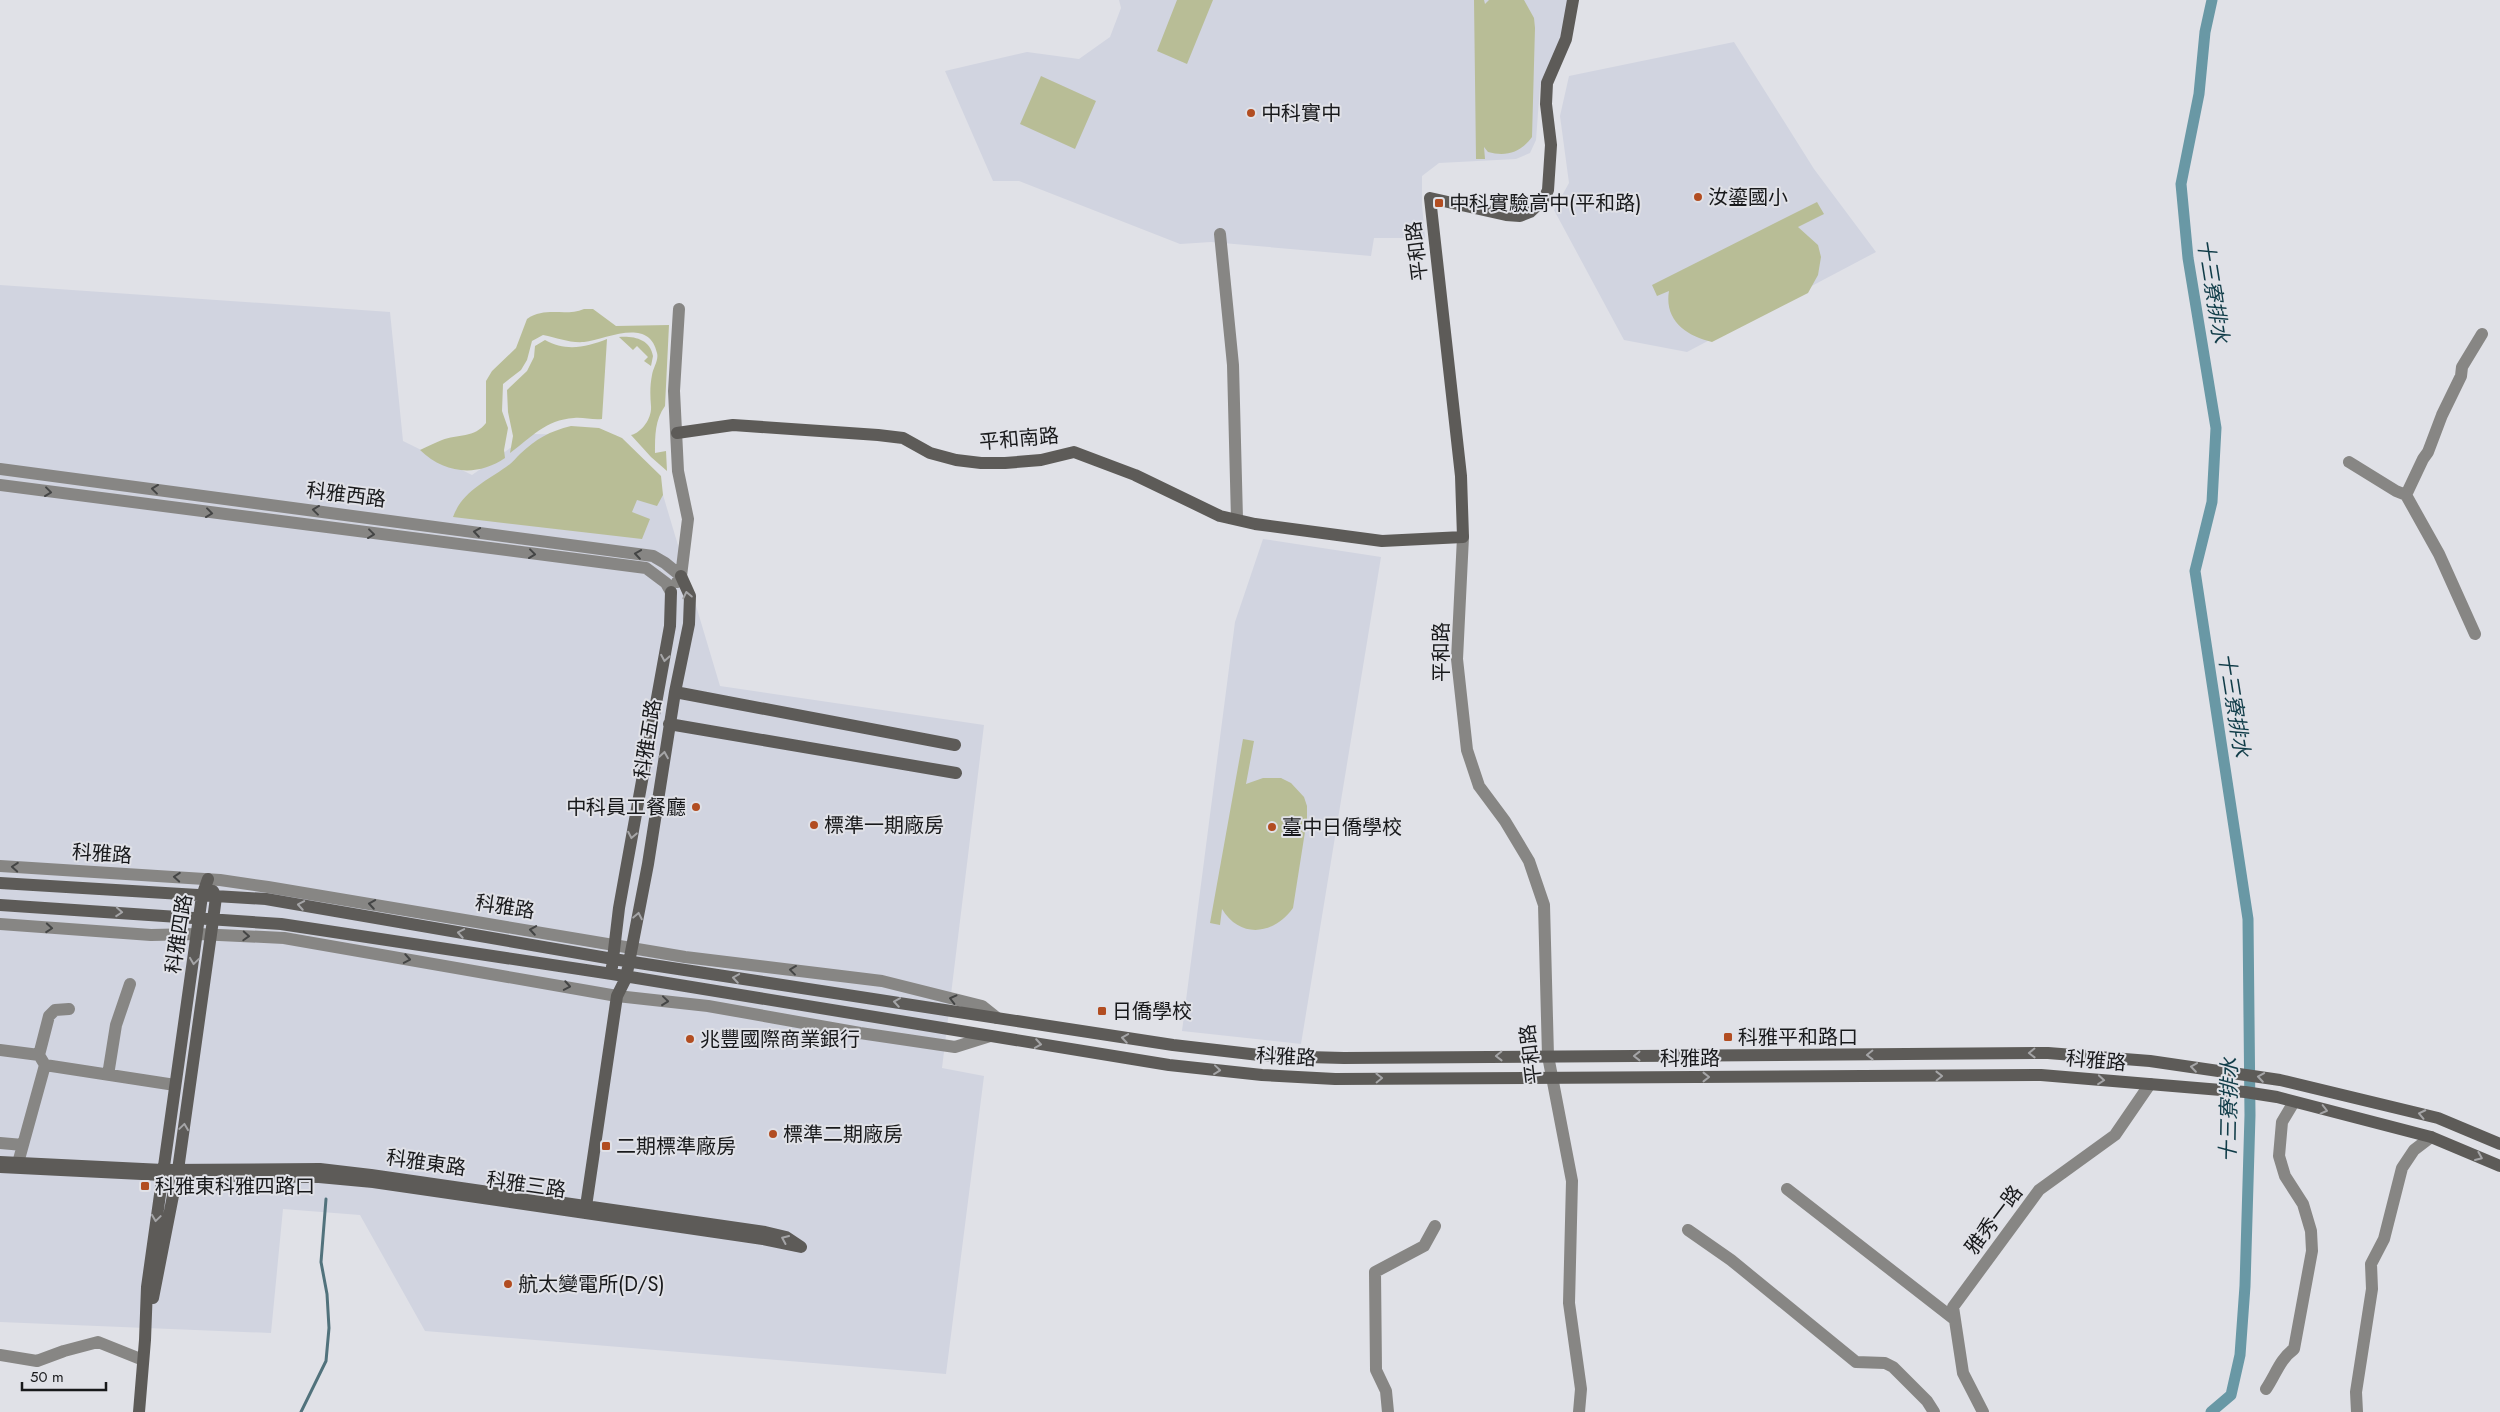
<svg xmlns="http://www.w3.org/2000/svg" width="2500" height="1412" font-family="Jost,'Noto Sans TC',sans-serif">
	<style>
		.built { fill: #d1d4e0 }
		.green { fill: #b8bd96 }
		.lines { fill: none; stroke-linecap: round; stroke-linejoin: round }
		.stream { stroke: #51727c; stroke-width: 3 }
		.canal { stroke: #6998a5; stroke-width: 11 }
		.street { stroke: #878684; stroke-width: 12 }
		.secondary { stroke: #5d5b58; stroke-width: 12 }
		.oneway { stroke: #444545 }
		.oneway2 { stroke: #a5a5a7 }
		.poi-dot { fill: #b24d21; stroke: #e0e1e7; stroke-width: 2 }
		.labels { text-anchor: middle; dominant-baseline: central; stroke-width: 4; stroke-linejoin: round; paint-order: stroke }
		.poi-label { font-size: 20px; fill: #18191b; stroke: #e0e1e7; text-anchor: start }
		.street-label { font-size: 20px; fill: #18191b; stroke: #e0e1e7 }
		.water-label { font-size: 21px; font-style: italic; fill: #103c48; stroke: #e0e1e7 }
	</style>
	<rect width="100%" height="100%" fill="#e0e1e7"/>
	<path class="built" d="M1119,0H1568L1567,17L1556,52L1540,86L1536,140L1530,153L1516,159L1439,163L1422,176V205L1425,238H1374L1371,256L1211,242L1180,244L1019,181H993L945,71L1027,52L1079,59L1110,37L1121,8Z
		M1734,42L1814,169L1876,252L1687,352L1624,340L1554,210L1569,183L1560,116L1569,76Z
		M0,285L390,312L403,441L472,475L530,434L595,435L663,495L720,686L984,725L942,1068L984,1076L946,1374L425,1331L360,1215L283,1209L271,1333L0,1322Z
		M1263,539L1381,557L1301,1044L1182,1031L1235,622Z"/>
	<path class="green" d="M1177,0H1213L1187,64L1157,51Z
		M1474,0H1484L1485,4L1489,0H1524L1534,18L1535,28L1532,137C1521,152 1507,157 1488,152L1484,147L1485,159H1476Z
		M1041,76L1096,101L1075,149L1020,124Z
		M1817,202L1824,214L1798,227L1818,245L1821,257L1818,275L1808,293L1712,342C1686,336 1664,320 1669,291L1657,296L1652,285Z
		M584,309H593L616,326L669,325L665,406C655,420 655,435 655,453L666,451L667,471L651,457L631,435C643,432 652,417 651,406C650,395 650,385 652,375C653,368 659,360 657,353C649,316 605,340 584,342C569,343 558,338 543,335L532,341L527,360L521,370L503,384L502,411L508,428L504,450L505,458C477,477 445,474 420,450C427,447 434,443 442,440C457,434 475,438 486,423V381L492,371L516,348L527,319C546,306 565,317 584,309Z
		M619,337C634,336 650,339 653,356L651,366L644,361L648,357L637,346L633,350Z
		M607,339L602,419C592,420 583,417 574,418C545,420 532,437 510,453L513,436L508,412L507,390L527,371L534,357L535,346L545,340C566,352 587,347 607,339Z
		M571,426L599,428L622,438L661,476L663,495L657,506L637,500L632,512L650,519L642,539L453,517C462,492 486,481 506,467C511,464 516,458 520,454C536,439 550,431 571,426Z
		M1243,739L1254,741L1246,784L1263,778H1281L1291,783L1304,797L1307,806V819L1293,908C1274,935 1240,939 1222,909L1220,925L1210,923Z"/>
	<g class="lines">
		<path class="stream" d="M301,1412L326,1361L329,1328L327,1294L321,1262L326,1199"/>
		<path class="canal" d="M2211,1412L2231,1395L2240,1355L2245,1286L2250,1115L2248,919L2195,571L2212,502L2216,428L2188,258L2181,184L2199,94L2205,32L2212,0"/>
		<path class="street" d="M1220,234L1233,365L1237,519
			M2349,462L2396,491L2406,495L2439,554L2475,634
			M0,469L653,556L665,563L681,576
			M0,485L646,568L666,583L671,592
			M2406,495L2423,459L2428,452L2442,415L2461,376L2462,367L2482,334
			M1463,537L1457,659L1467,750L1479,786L1505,821L1529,861L1544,905L1548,1056L1572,1181L1569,1303L1581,1389L1579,1412
			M677,582L681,576L688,519L678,471L674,391L679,309
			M0,866L220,880L268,887L685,957L882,981L982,1006L997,1018
			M0,924L151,935L198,934L284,938L617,996L708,1006L860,1033L955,1047L990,1036
			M0,1050L39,1055L45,1065L175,1085
			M39,1055L49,1016L55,1010L69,1009
			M108,1075L116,1025L130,984
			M0,1143L23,1145
			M18,1163L45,1065
			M1787,1189L1954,1319
			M1688,1230L1731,1260L1856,1362L1885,1363L1893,1367L1927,1401L1934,1412
			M0,1355L37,1361L64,1351L98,1342L143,1360
			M2266,1389C2276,1374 2280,1359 2294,1349L2312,1251L2311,1231L2303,1204L2285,1176L2279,1156L2282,1122L2294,1102
			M1388,1412L1386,1391L1376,1370L1375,1272L1424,1246L1435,1226
			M1983,1412L1963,1373L1953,1307L2039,1190L2115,1135L2150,1084
			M2357,1412L2356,1392L2372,1289L2371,1264L2384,1239L2402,1168L2414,1150L2431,1137"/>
		<path class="secondary" d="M677,433L733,425L878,435L903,438L930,453L956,460L981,463H1005L1041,460L1074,452L1135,475L1220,516L1255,524L1382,541L1463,537L1461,476L1430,198L1506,215L1520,216L1530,212L1544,199L1548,190L1551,145L1546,104L1547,83L1566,39L1573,0
			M675,692L955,745
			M669,724L956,773
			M0,883L266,899L613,959L1173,1045L1268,1056L1344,1058L2048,1053L2150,1061L2280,1080L2438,1118L2500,1144
			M0,905L281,924L612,974L1169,1065L1262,1075L1335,1079L2041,1075L2245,1092L2277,1097L2431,1137L2500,1166
			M612,967L619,908L670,626L671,592
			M0,1162L163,1170L320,1169L371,1175L765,1232L786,1237L801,1247L763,1239L373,1182L319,1177L162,1175L0,1167
			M585,1213L617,996L626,978L648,864L675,692L689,624L690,596L681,576
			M153,1298L178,1170L213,920L216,897L213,891
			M139,1412L145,1340L147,1287L202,896L208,879"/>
	</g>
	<defs><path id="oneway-chevron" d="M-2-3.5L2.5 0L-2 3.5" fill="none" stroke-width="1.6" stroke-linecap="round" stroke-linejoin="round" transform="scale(1.25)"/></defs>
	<g class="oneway">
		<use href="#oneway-chevron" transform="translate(155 489) rotate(-173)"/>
		<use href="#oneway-chevron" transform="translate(48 492) rotate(7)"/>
		<use href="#oneway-chevron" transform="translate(316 510) rotate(-173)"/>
		<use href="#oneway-chevron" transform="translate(209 513) rotate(7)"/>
		<use href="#oneway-chevron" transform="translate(477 532) rotate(-172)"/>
		<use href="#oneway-chevron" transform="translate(371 534) rotate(7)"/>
		<use href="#oneway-chevron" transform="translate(532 554) rotate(7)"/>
		<use href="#oneway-chevron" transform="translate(638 554) rotate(-172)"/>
		<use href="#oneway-chevron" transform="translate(15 867) rotate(-176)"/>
		<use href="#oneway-chevron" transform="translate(177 877) rotate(-176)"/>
		<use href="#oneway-chevron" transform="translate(372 904) rotate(-171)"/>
		<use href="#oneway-chevron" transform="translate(49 928) rotate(4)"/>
		<use href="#oneway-chevron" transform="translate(533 930) rotate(-171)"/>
		<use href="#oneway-chevron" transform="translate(246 936) rotate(3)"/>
		<use href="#oneway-chevron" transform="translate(407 959) rotate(10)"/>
		<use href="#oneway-chevron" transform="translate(793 970) rotate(-173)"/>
		<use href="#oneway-chevron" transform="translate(567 986) rotate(10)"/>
		<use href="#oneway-chevron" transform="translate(953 999) rotate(-166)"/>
		<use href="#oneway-chevron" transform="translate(665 1001) rotate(6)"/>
	</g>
	<g class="oneway2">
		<use href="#oneway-chevron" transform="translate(687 595) rotate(-102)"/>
		<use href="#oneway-chevron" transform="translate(665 658) rotate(100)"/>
		<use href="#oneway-chevron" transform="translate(664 755) rotate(-81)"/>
		<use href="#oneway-chevron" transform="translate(632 835) rotate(101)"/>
		<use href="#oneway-chevron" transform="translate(301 905) rotate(-170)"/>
		<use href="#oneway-chevron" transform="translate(119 912) rotate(4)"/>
		<use href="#oneway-chevron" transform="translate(638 916) rotate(-79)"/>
		<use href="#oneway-chevron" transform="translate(461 933) rotate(-170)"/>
		<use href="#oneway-chevron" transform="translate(194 961) rotate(98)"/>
		<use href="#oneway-chevron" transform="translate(736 978) rotate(-171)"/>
		<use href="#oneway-chevron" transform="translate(897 1002) rotate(-171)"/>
		<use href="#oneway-chevron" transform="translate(1125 1038) rotate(-171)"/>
		<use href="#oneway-chevron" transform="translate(1038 1044) rotate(9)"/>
		<use href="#oneway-chevron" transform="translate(2032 1053) rotate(179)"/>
		<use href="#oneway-chevron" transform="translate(1870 1055) rotate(179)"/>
		<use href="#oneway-chevron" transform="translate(1499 1056) rotate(179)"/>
		<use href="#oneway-chevron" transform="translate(1637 1056) rotate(180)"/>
		<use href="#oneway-chevron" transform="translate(2194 1067) rotate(-172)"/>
		<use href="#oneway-chevron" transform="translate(1217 1070) rotate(6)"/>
		<use href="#oneway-chevron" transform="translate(1939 1076) rotate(-1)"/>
		<use href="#oneway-chevron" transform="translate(1706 1077)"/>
		<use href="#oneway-chevron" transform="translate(2261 1077) rotate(-171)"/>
		<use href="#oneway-chevron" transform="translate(1379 1078) rotate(-1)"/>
		<use href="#oneway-chevron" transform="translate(2101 1080) rotate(5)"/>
		<use href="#oneway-chevron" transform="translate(2324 1110) rotate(14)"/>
		<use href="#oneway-chevron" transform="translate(2422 1114) rotate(-168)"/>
		<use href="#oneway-chevron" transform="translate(184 1127) rotate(-82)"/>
		<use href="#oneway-chevron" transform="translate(2479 1157) rotate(23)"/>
		<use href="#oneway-chevron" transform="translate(156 1218) rotate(98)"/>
		<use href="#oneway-chevron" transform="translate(785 1239) rotate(-156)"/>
	</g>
	<g class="poi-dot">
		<circle cx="1251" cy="113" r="5"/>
		<circle cx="1698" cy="197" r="5"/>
		<rect x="1434" y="198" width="10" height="10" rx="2.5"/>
		<circle cx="696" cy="807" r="5"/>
		<circle cx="814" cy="825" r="5"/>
		<circle cx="1272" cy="827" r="5"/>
		<rect x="1097" y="1006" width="10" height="10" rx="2.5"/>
		<rect x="1723" y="1032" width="10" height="10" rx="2.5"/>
		<circle cx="690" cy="1039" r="5"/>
		<circle cx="773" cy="1134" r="5"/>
		<rect x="601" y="1141" width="10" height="10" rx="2.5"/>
		<rect x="140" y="1181" width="10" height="10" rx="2.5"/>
		<circle cx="508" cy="1284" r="5"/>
	</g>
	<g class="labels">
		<g class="poi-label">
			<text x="1261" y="113">中科實中</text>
			<text x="1708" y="197">汝鎏國小</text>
			<text x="1449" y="203">中科實驗高中(平和路)</text>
			<text x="686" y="807" text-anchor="end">中科員工餐廳</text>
			<text x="824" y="825">標準一期廠房</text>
			<text x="1282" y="827">臺中日僑學校</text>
			<text x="1112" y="1011">日僑學校</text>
			<text x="1738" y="1037">科雅平和路口</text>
			<text x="700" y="1039">兆豐國際商業銀行</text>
			<text x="783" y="1134">標準二期廠房</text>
			<text x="616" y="1146">二期標準廠房</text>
			<text x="155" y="1186">科雅東科雅四路口</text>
			<text x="518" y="1284">航太變電所(D/S)</text>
		</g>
		<g class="street-label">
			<text transform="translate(1417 251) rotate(-97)">平和路</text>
			<text transform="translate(1019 439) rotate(-5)">平和南路</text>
			<text transform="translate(346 495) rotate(7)">科雅西路</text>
			<text transform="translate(1441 652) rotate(-90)">平和路</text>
			<text transform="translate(648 739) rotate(-81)">科雅五路</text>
			<text transform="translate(102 854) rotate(4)">科雅路</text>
			<text transform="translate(505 907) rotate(9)">科雅路</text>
			<text transform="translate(179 934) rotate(-81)">科雅四路</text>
			<text transform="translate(1531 1054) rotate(-97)">平和路</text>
			<text transform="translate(1286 1057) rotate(3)">科雅路</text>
			<text x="1690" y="1058">科雅路</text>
			<text transform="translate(2096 1061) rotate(5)">科雅路</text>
			<text transform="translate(426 1163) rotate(8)">科雅東路</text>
			<text transform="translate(526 1185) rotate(8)">科雅三路</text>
			<text transform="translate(1994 1220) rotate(-53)">雅秀一路</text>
		</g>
		<g class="water-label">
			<text transform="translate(2213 291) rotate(81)">十三寮排水</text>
			<text transform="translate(2234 705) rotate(81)">十三寮排水</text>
			<text transform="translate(2229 1110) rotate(-89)">十三寮排水</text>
		</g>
	</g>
	<path d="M22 1382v8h84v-8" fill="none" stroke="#18191b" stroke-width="2.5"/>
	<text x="30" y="1382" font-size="15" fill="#18191b" stroke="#e0e1e7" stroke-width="4" paint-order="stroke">50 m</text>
</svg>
